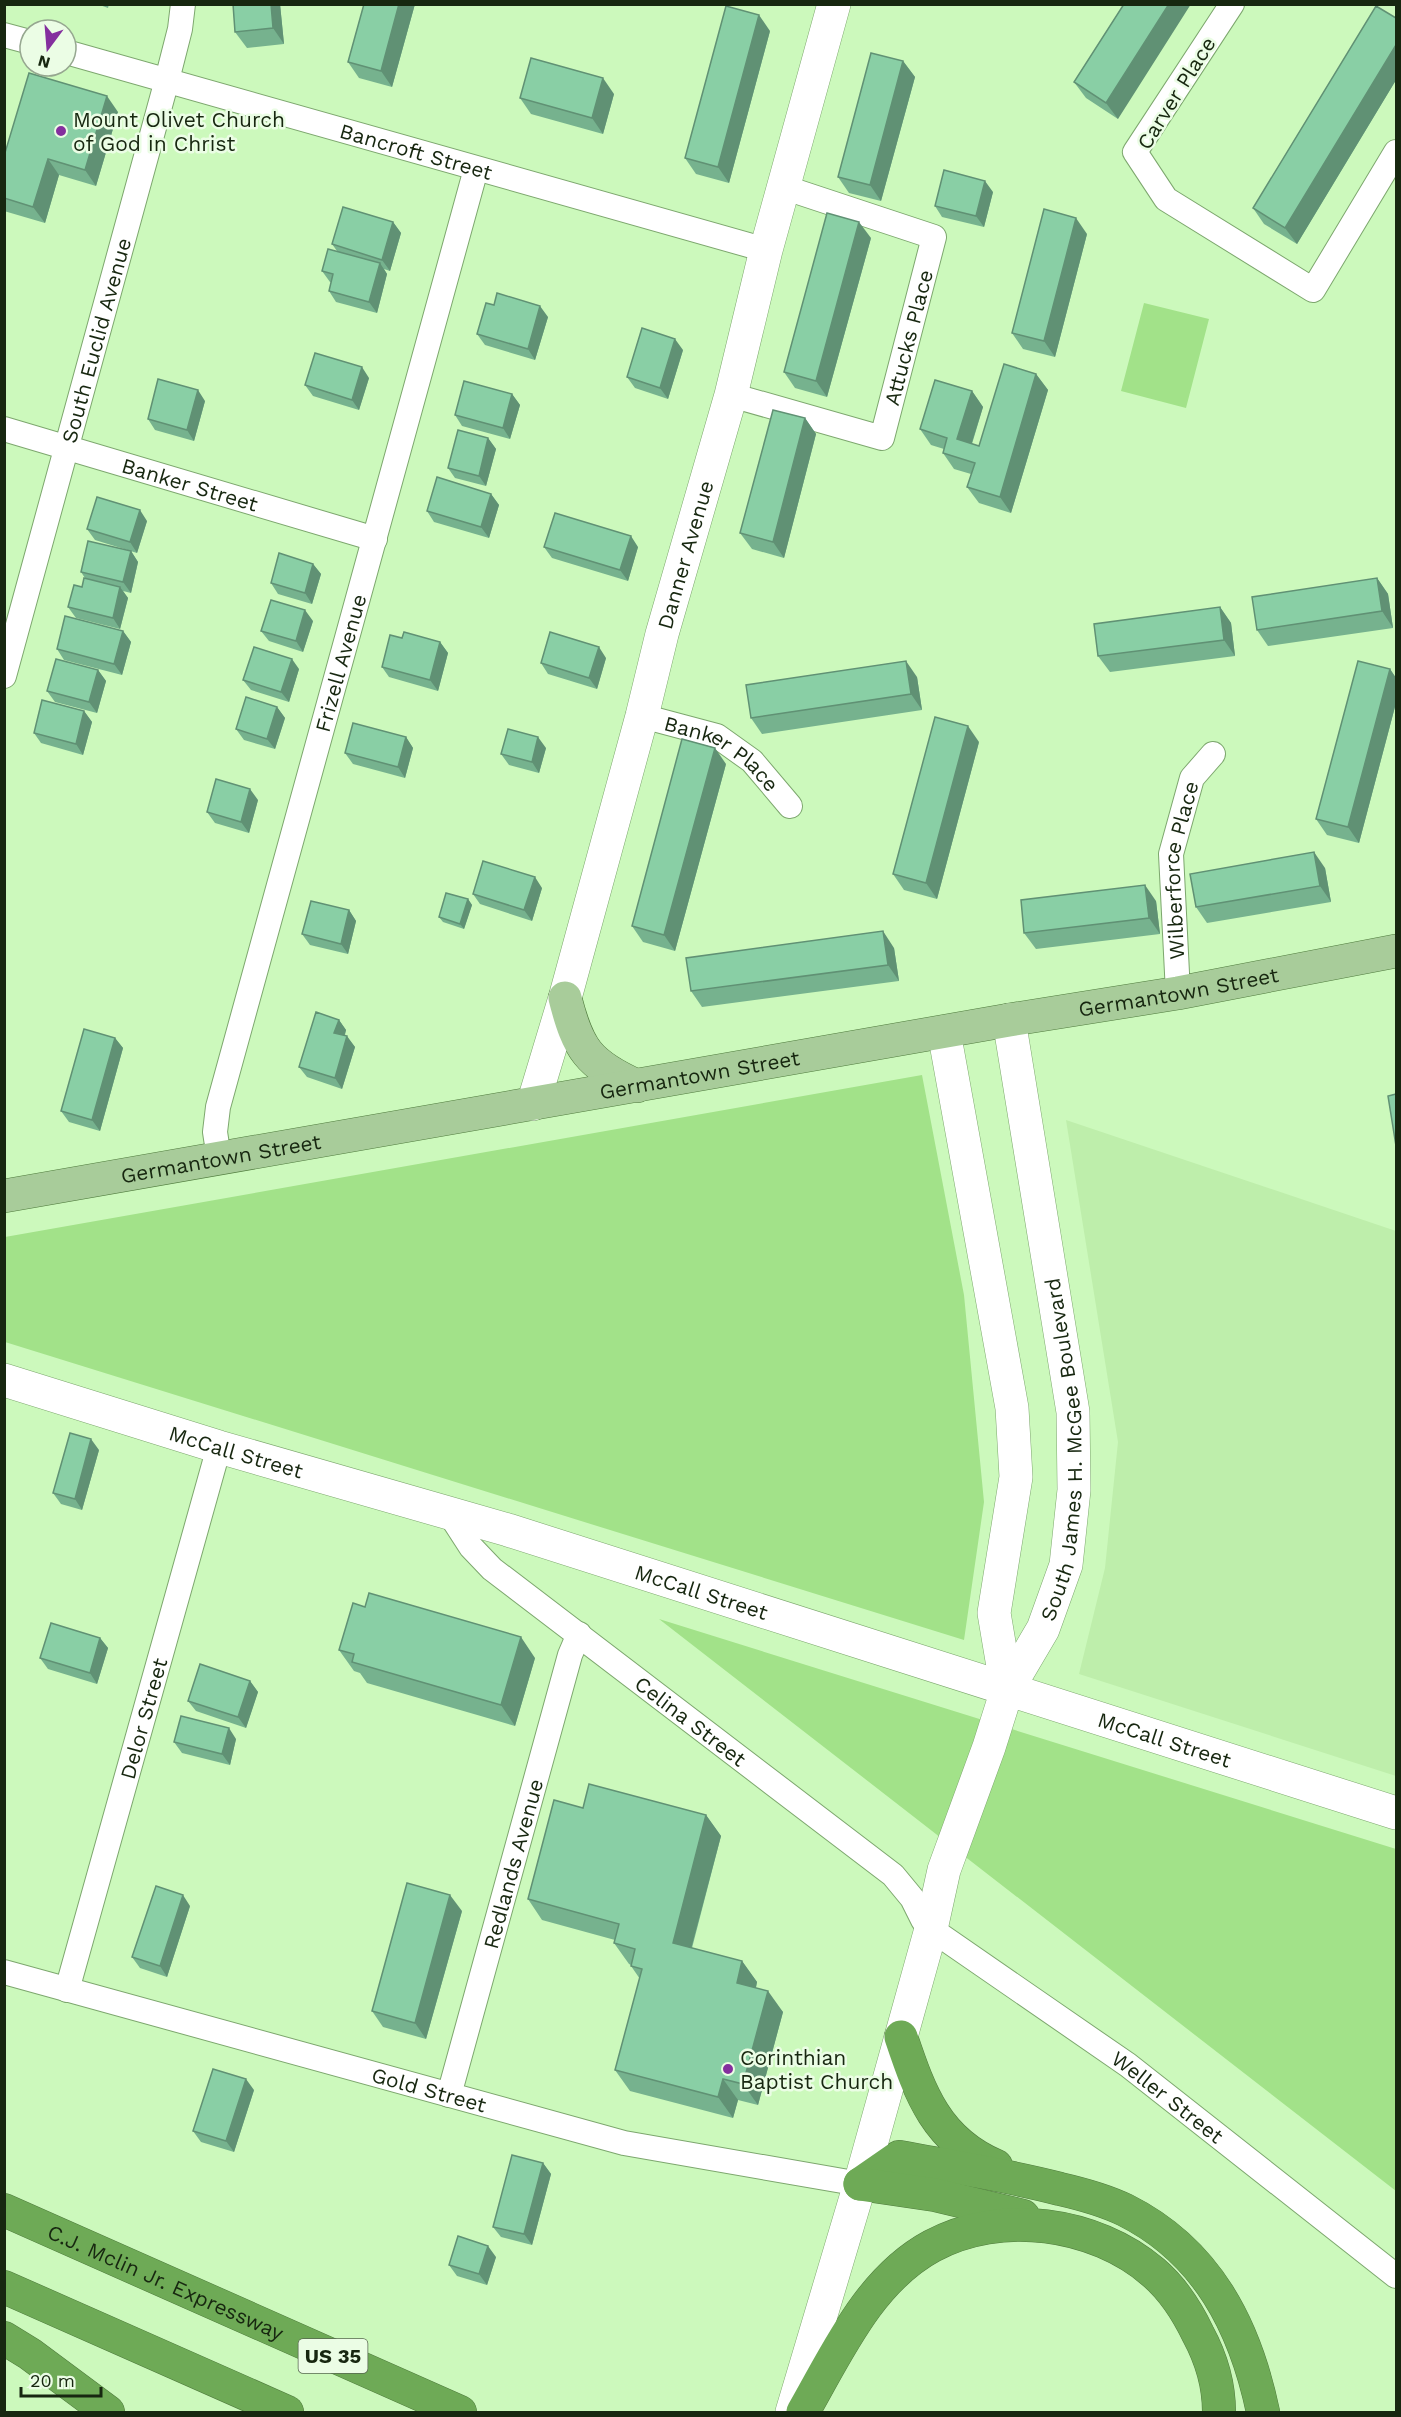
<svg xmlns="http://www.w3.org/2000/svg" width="1401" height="2417" font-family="'Work Sans',sans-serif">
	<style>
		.built { fill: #beeeab }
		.green { fill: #a2e289 }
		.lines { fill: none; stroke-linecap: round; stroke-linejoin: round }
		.street-casing { stroke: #7da76e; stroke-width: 26 }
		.secondary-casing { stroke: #7da76e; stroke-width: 34 }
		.primary-casing { stroke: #507c3e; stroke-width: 34 }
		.highway-casing { stroke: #507c3e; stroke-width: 34 }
		.street { stroke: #fff; stroke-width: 24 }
		.secondary { stroke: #fff; stroke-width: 33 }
		.primary { stroke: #a8cc9a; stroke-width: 33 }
		.highway { stroke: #6eaa56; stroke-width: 33 }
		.wall { fill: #76b28e }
		.shaded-wall { fill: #609174 }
		.building { fill: #89cfa5; stroke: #609174; stroke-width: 1.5 }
		.poi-dot { fill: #842f9e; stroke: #ebfde5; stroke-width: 2 }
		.labels { text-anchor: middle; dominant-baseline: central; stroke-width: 5; stroke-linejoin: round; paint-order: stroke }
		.shield { fill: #ebfde5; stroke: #576750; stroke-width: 1.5 }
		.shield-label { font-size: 20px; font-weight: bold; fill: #172710 }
		.street-label { font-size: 21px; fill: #172710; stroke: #ebfde5 }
		.poi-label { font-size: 21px; fill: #172710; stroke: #ebfde5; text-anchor: start }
	</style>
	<rect width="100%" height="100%" fill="#ccf9bc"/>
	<path class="built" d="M1066,1120L1396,1231V1776L1079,1674L1105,1568L1118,1442Z"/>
	<path class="green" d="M1144,303L1209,319L1186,408L1121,391Z
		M922,1075L964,1295L984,1502L964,1640L5,1342V1237Z
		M659,1619L1396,1849V2191Z"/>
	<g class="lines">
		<g class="street-casing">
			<g id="street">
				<path d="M1232,4L1135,152L1166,199L1313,290L1396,152"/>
				<path d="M4,35L30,42"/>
				<path id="s1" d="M66,52L766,250"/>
				<path id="s2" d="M731,395L882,438L934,237L783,187"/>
				<path id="s3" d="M4,429L375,539"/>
				<path id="s4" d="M4,676L167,80L180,29L183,4"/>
				<path id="s5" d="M642,716L717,736L752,761L790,806"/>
				<path id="s6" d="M1178,993L1171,854L1192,778L1213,754"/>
				<path id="s7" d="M219,1158L215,1132L218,1107L476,169"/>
				<path id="s8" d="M449,1513L471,1547L492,1569L893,1875L912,1898L923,1920L931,1929L1128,2065L1396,2276"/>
				<path id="s9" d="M4,1972L624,2143L860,2184"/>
				<path id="s10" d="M67,1990L219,1447"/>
				<path id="s11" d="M449,2095L570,1655L579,1634"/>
			</g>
		</g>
		<g class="secondary-casing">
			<g id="secondary">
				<path d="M944,1032L1012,1408L1016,1477L994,1613L1007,1690"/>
				<path id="s12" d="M533,1104L565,998L642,716L662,634L731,395L766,250L834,4"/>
				<path id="s13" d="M4,1380L219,1447L508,1530L1396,1813"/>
				<path id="s14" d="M792,2412L860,2184L931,1929L944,1870L989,1747L1007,1690L1043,1629L1066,1565L1074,1490L1073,1412L1009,1020"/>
			</g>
		</g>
		<g class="primary-casing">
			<g id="primary">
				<path d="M565,998C578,1049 588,1064 637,1086"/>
				<path id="s15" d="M4,1196L1009,1020L1178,993L1396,951"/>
			</g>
		</g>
		<g class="highway-casing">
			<g id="highway">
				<path d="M901,2037C920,2094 937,2141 996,2166"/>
				<path d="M860,2184L899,2157C953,2167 1007,2175 1060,2189C1082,2194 1104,2200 1125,2210C1207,2251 1245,2326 1263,2412"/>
				<path d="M860,2184L935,2195L1023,2216"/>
				<path id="s16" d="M4,2210L460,2412"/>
				<path d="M4,2287L287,2412"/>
				<path d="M4,2338L30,2354L108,2412"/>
				<path d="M803,2412C837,2353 869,2280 932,2246C1000,2209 1095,2222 1153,2272C1173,2289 1187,2311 1198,2334C1211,2358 1219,2385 1219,2412"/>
			</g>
		</g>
		<use href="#street" class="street"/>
		<use href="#secondary" class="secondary"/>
		<use href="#primary" class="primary"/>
		<use href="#highway" class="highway"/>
	</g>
	<path class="wall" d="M97,4H109L108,8Z
		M233,4H280L284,44L247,48L235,32Z
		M364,4H415L392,87L359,78L348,62Z
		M1124,4L1118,119L1086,98L1074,82Z
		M1396,18V80L1297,244L1264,224L1253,208Z
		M770,31L729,183L696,174L685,158Z
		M903,61L915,77L881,201L849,193L838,177Z
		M614,94L603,134L531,114L520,98Z
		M118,112L96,186L59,175L45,223L4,211V156Z
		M993,192L984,227L942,217L935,206Z
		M393,222L401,233L390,271L384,269L387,274L377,313L336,302L329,291L331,282H330L322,271L337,251L332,244Z
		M1087,234L1055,357L1023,349L1012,333Z
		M871,238L827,397L795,388L784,372Z
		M494,305L548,317L535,360L485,345L477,334Z
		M683,350L668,399L635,388L627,377Z
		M1036,374L1048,390L1011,513L979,503L967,487L971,474L954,469L943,453L944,449L931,445L920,429L972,391L983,407L972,444L979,446Z
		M369,378L359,410L313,396L305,385Z
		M512,394L520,405L510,439L462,426L455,415Z
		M205,401L194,441L155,430L148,419Z
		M805,418L816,434L784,558L752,549L740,533Z
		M488,438L496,449L486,486L455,478L448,468Z
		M491,494L499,505L489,538L434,522L427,511Z
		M147,521L137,553L95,540L87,529Z
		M544,547H638L628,581L552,558Z
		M131,551L138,562L131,593L123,591L128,598L120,629L76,618L68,607L82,587L85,578L81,572Z
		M313,564L321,574L312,604L278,594L271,583Z
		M1377,578L1388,594L1393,628L1268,646L1257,630Z
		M1220,607L1231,623L1235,656L1110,672L1098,656Z
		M313,621L303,652L269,641L261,631Z
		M123,631L131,642L122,675L64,660L57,649Z
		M402,638L440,642L448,653L438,691L389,677L382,667Z
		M606,658L597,689L548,674L541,663Z
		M299,669L289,702L251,690L243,680Z
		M1390,669L1396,678V703L1359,843L1327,835L1316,819Z
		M98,670L106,681L97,713L55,702L47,691Z
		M917,677L922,710L762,734L751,718Z
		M277,707L285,718L275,749L244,740L236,729Z
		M84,711L92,722L83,755L41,743L34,733Z
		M406,737L413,748L405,778L353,764L345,753Z
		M979,742L937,899L904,890L893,874Z
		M546,748L539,773L509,765L501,754Z
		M726,764L675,951L643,942L632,926Z
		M258,800L249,833L215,823L207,812Z
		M1325,868L1331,902L1207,923L1196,907Z
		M542,888L532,921L480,904L473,894Z
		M468,899L472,905L464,929L443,922L439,917Z
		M1156,901L1160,934L1036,949L1024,933Z
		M349,910L356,921L348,954L310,945L302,934Z
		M894,948L899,981L702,1007L691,991Z
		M339,1020L346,1030L345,1035L355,1047L342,1089L307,1077L299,1067Z
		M115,1038L123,1048L100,1131L69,1122L61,1111Z
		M99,1450L82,1510L61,1504L53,1493Z
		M100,1638L108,1648L97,1684L48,1669L40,1658Z
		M339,1650L535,1658L515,1726L367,1683L360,1673L354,1671Z
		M250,1681L258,1692L246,1728L196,1711L188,1701Z
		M236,1739L230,1765L182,1753L174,1742Z
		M583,1808L706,1815L721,1836L692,1948L742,1961L757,1982L756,1988L783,2012L758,2105L738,2100L733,2118L630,2091L615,2070L640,1979L631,1966V1965L629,1964L614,1943L615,1940L542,1920L528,1899Z
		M190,1906L167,1977L140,1968L132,1957Z
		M462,1911L426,2039L383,2027L372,2011Z
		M254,2090L234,2152L201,2142L193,2131Z
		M543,2163L551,2174L532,2245L501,2237L493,2227Z
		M496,2257L487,2285L457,2276L449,2265Z"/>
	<path class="shaded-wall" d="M271,4H280L284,44L273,28Z
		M399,4H415L392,87L381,71Z
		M1169,4H1191L1118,119L1106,103Z
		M759,15L770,31L729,183L718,167Z
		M1396,45V80L1297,244L1285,228Z
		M903,61L915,77L881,201L870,185Z
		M603,78L614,94L603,134L592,118Z
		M107,96L118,112L96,186L85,170Z
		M48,159L59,175L45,223L33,207Z
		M985,181L993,192L984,227L976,216Z
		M1076,218L1087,234L1055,357L1044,341Z
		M393,222L401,233L390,271L382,260Z
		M859,222L871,238L827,397L816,381Z
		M380,263L387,274L377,313L369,302Z
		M540,306L548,317L535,360L528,349Z
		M675,339L683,350L668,399L660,388Z
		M362,367L369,378L359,410L352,400Z
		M1036,374L1048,390L1011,513L1000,497Z
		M198,390L205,401L194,441L187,430Z
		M972,391L983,407L968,455L957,439Z
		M512,394L520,405L510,439L503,428Z
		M805,418L816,434L784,558L773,542Z
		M488,438L496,449L486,486L479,476Z
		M491,494L499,505L489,538L481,527Z
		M140,510L147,521L137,553L130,542Z
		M631,536L638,547L628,581L620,570Z
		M131,551L138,562L131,593L123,582Z
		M313,564L321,574L312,604L305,593Z
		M1377,578L1388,594L1393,628L1382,611Z
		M120,587L128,598L120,629L113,618Z
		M1220,607L1231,623L1235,656L1224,640Z
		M305,610L313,621L303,652L296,641Z
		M123,631L131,642L122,675L114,664Z
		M440,642L448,653L438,691L430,680Z
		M599,647L606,658L597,689L589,678Z
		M292,659L299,669L289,702L281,692Z
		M906,661L917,677L922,710L911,694Z
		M1390,669L1396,678V703L1359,843L1348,827Z
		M98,670L106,681L97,713L89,702Z
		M277,707L285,718L275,749L267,739Z
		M84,711L92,722L83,755L76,744Z
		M968,726L979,742L937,899L926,883Z
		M406,737L413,748L405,778L398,767Z
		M538,737L546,748L539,773L532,762Z
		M715,748L726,764L675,951L664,935Z
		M250,789L258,800L249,833L241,822Z
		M1314,852L1325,868L1331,902L1320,886Z
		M535,877L542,888L532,921L524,910Z
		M1145,885L1156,901L1160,934L1149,918Z
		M468,899L472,905L464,929L460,924Z
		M349,910L356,921L348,954L341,944Z
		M883,931L894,948L899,981L888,965Z
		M339,1020L346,1030L342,1043L334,1033Z
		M347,1036L355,1047L342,1089L335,1078Z
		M115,1038L123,1048L100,1131L92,1120Z
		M91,1439L99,1450L82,1510L75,1499Z
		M521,1637L535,1658L515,1726L501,1705Z
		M100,1638L108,1648L97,1684L90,1673Z
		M250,1681L258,1692L246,1728L238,1717Z
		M229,1728L236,1739L230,1765L222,1754Z
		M706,1815L721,1836L687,1964L673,1943Z
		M183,1895L190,1906L167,1977L160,1966Z
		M450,1895L462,1911L426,2039L415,2023Z
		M742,1961L757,1982L752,2004L737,1983Z
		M768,1991L783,2012L758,2105L743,2084Z
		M246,2079L254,2090L234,2152L226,2141Z
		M723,2079L738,2100L733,2118L718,2097Z
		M543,2163L551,2174L532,2245L524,2234Z
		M488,2246L496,2257L487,2285L479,2274Z"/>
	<path class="building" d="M233,4H271L273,28L235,32Z
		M364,4H399L381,71L348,62Z
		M1124,4H1169L1106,103L1074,82Z
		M726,6L759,15L718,167L685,158Z
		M1376,6L1396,18V45L1285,228L1253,208Z
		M871,53L903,61L870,185L838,177Z
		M531,58L603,78L592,118L520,98Z
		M29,73L107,96L85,170L48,159L33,207L4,198V156Z
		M944,170L985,181L976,216L935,206Z
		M343,207L393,222L382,260L332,244Z
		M1044,209L1076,218L1044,341L1012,333Z
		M827,213L859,222L816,381L784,372Z
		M328,249L380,263L369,302L329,291L333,274L322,271Z
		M497,293L540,306L528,349L477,334L486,303L494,305Z
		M642,328L675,339L660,388L627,377Z
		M315,353L362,367L352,400L305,385Z
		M1004,364L1036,374L1000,497L967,487L975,463L943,453L947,438L920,429L935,380L972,391L957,439L979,446Z
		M158,379L198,390L187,430L148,419Z
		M464,381L512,394L503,428L455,415Z
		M773,410L805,418L773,542L740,533Z
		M458,430L488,438L479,476L448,468Z
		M437,477L491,494L481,527L427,511Z
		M97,497L140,510L130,542L87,529Z
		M555,513L631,536L620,570L544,547Z
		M88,541L131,551L123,582L81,572Z
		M279,553L313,564L305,593L271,583Z
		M84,578L120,587L113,618L68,607L74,585L82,587Z
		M1377,578L1382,611L1257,630L1252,597Z
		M271,600L305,610L296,641L261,631Z
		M1220,607L1224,640L1098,656L1094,624Z
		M65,616L123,631L114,664L57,649Z
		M404,632L440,642L430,680L382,667L390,635L402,638Z
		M550,632L599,647L589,678L541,663Z
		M254,647L292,659L281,692L243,680Z
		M56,659L98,670L89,702L47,691Z
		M906,661L911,694L751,718L746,685Z
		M1358,661L1390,669L1348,827L1316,819Z
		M246,697L277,707L267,739L236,729Z
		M42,700L84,711L76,744L34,733Z
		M935,717L968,726L926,883L893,874Z
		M353,723L406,737L398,767L345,753Z
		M508,729L538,737L532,762L501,754Z
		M682,739L715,748L664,935L632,926Z
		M216,779L250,789L241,822L207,812Z
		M1314,852L1320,886L1196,907L1190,874Z
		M483,861L535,877L524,910L473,894Z
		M1145,885L1149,918L1024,933L1021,900Z
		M446,893L468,899L460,924L439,917Z
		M311,901L349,910L341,944L302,934Z
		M883,931L888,965L691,991L686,958Z
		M316,1012L339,1020L334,1033L347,1036L335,1078L299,1067Z
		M84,1029L115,1038L92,1120L61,1111Z
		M1396,1094V1146L1388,1096Z
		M70,1433L91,1439L75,1499L53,1493Z
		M369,1593L521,1637L501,1705L352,1662L354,1654L339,1650L353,1603L365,1607Z
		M51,1623L100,1638L90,1673L40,1658Z
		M200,1664L250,1681L238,1717L188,1701Z
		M181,1716L229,1728L222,1754L174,1742Z
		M589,1784L706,1815L673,1943L742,1961L737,1983L768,1991L743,2084L723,2079L718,2097L615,2070L642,1969L631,1966L635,1949L614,1943L619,1924L528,1899L554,1800L583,1808Z
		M407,1883L450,1895L415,2023L372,2011Z
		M156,1886L183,1895L160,1966L132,1957Z
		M213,2069L246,2079L226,2141L193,2131Z
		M512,2155L543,2163L524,2234L493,2227Z
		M458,2236L488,2246L479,2274L449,2265Z"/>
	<g class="poi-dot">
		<circle cx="61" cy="131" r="6"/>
		<circle cx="728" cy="2069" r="6"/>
	</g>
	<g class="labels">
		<rect class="shield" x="298.5" y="2339" width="69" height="34" rx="4.5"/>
		<g class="shield-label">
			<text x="333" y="2356">US 35</text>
		</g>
		<g class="street-label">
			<text transform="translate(1176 93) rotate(-58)">Carver Place</text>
			<text stroke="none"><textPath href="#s1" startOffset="364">Bancroft Street</textPath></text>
			<text stroke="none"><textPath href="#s2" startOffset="261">Attucks Place</textPath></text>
			<text stroke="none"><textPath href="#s4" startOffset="348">South Euclid Avenue</textPath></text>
			<text stroke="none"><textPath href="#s3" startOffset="194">Banker Street</textPath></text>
			<text stroke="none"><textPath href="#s12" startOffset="570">Danner Avenue</textPath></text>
			<text stroke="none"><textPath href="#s7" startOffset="512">Frizell Avenue</textPath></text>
			<text stroke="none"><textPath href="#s5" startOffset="90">Banker Place</textPath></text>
			<text stroke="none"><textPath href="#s6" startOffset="124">Wilberforce Place</textPath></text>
			<text stroke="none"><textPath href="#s15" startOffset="1192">Germantown Street</textPath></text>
			<text stroke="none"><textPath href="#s15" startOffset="706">Germantown Street</textPath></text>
			<text stroke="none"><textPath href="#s15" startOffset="220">Germantown Street</textPath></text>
			<text stroke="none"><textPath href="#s14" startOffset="1008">South James H. McGee Boulevard</textPath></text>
			<text stroke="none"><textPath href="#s13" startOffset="243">McCall Street</textPath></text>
			<text stroke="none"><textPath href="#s13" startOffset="729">McCall Street</textPath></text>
			<text stroke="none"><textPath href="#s10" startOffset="282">Delor Street</textPath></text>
			<text stroke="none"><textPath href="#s8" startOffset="321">Celina Street</textPath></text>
			<text stroke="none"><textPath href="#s13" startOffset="1215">McCall Street</textPath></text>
			<text stroke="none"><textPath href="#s11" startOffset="240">Redlands Avenue</textPath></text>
			<text stroke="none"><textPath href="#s9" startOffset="441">Gold Street</textPath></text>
			<text stroke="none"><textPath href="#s8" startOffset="932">Weller Street</textPath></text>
			<text stroke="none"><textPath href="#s16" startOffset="177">C.J. Mclin Jr. Expressway</textPath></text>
		</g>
		<g class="poi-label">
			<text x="73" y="119">Mount Olivet Church<tspan x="73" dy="24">of God in Christ</tspan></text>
			<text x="740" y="2057">Corinthian<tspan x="740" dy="24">Baptist Church</tspan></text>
		</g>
	</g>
	<rect width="1401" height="2417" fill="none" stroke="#172710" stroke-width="12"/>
	<g transform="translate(48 48) rotate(196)"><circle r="28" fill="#ebfde5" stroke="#96a790" stroke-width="1.5"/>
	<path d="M0-4.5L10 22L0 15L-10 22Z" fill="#842f9e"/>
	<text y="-9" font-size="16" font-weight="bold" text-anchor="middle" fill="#172710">N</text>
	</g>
	<path d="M21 2387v9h80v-9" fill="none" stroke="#172710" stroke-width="3"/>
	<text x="30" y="2387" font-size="18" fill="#172710" stroke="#ebfde5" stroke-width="4.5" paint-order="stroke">20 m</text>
</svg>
